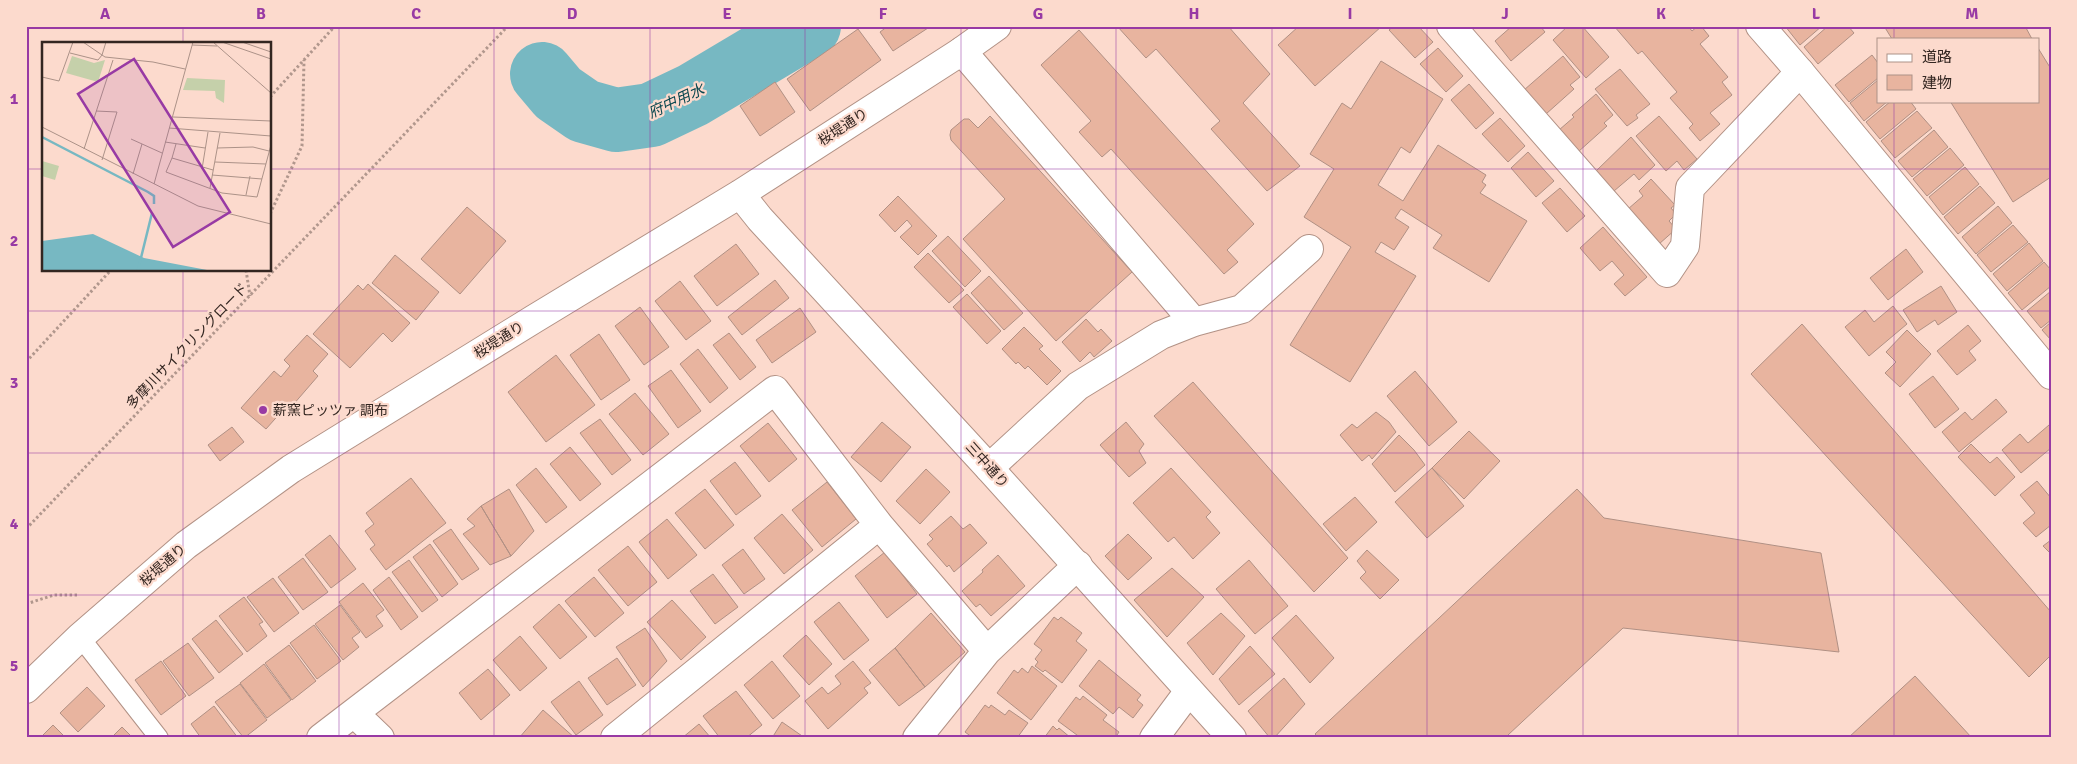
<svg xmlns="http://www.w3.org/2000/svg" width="2077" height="764" font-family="Signika,'Noto Sans JP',sans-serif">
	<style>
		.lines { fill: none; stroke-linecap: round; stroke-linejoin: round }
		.river { stroke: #77b8c2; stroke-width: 64 }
		.building { fill: #e8b49f; stroke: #b09084 }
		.lane-casing { stroke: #b29286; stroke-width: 20 }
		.street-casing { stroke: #b29286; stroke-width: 30 }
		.secondary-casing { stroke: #b29286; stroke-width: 30 }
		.path { stroke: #b1978d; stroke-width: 3; stroke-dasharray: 2.5 2.5; stroke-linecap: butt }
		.lane { stroke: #fff; stroke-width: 18 }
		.street { stroke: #fff; stroke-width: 28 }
		.secondary { stroke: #fff; stroke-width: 28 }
		.grid { fill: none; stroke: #983aa4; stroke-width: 1; stroke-opacity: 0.55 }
		.poi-dot { fill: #983aa4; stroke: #fcdacd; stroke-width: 2 }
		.labels { text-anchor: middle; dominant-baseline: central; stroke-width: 4.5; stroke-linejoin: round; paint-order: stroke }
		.street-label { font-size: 14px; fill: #332621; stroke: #fcdacd }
		.poi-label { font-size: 14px; fill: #332621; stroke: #fcdacd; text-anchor: start }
		.water-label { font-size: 15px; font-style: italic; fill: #08464e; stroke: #fcdacd }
		.inset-river { fill: none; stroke: #77b8c2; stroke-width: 2.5 }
		.inset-road { fill: none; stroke: #ac9288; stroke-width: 1 }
		.view { fill: #983aa4; fill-opacity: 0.15; stroke: #983aa4; stroke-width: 2.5 }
		.inset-edge { fill: none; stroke: #332621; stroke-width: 2.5 }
		.neatline { fill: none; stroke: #983aa4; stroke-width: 2 }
		.grid-label { font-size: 16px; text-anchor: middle; font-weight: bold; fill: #983aa4 }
	</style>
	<rect width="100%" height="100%" fill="#fcdacd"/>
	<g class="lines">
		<path class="river" d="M542,74L558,93L584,111L616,120L651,115L693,95L809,26"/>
	</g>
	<path class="building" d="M888,26H931L893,51L880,32Z
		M1117,26H1228L1270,74L1243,103L1300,166L1267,191L1211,129L1220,121L1156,49L1146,58Z
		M1299,26H1382L1315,86L1278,45Z
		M1394,26H1418L1433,42L1415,58L1389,30Z
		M1512,26H1540L1545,32L1511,61L1495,41Z
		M1568,26H1582L1609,57L1586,78L1553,40Z
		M1614,26H1688L1692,31L1698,26H1701L1709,36L1700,44L1728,77L1722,82L1732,95L1710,113L1720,124L1700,141L1689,128L1693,124L1670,98L1677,92L1642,51L1638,54Z
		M1785,26H1822L1800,45Z
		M1828,26H1848L1854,33L1818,64L1804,47Z
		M1884,26H2025L2032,39H1892Z
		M858,29L881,60L810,111L787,79Z
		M1079,30L1254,224L1227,250L1238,262L1224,274L1111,149L1102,157L1079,132L1091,121L1041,65Z
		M1438,48L1463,76L1446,92L1420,64Z
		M2038,48L2051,69V177L2013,202L1950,101H2038Z
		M1872,55L1878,63V78L1849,102L1835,85Z
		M1563,56L1580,77L1570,85L1574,89L1546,114L1524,90Z
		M1381,61L1443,99L1410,153L1401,147L1378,185L1403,201L1438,145L1486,175L1482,182L1486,185L1480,193L1527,221L1489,282L1433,248L1442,235L1401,209L1395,218L1409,227L1394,250L1381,242L1375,252L1416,276L1350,382L1290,345L1351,247L1304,217L1334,169L1310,154L1342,103L1351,109Z
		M1620,69L1650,104L1636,115L1638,118L1627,126L1595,89Z
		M1878,80V101H1888L1864,121L1850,103Z
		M775,82L795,112L760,136L740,106Z
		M1469,84L1494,113L1476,129L1451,100Z
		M1596,94L1613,115L1604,123L1607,126L1578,152L1559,130L1574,117L1572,115Z
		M1891,101H1910L1916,109L1880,139L1866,122Z
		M1917,111L1932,128L1895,158L1881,141Z
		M990,116L1132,272L1056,341L963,239L1005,199L951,140L950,135L951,130L964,119H969L978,128Z
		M1659,116L1697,159L1684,170L1677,161L1666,171L1636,136Z
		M1500,118L1525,146L1508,162L1482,134Z
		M1934,130L1948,147L1912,177L1898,161Z
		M1631,137L1655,165L1639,180L1634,174L1614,191L1596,171Z
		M1950,148L1964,165L1927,196L1913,179Z
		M1528,152L1554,181L1536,197L1511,168Z
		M1965,167L1979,184L1943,215L1929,197Z
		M1651,179L1675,205L1671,208L1676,214L1669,221L1676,229L1659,244L1628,209L1643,196L1639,191Z
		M1980,186L1995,203L1958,234L1944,217Z
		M1560,188L1585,216L1567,232L1542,203Z
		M898,196L937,236L918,255L900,237L912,226L907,220L895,232L879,215Z
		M1998,206L2012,223L1976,254L1962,237Z
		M467,207L506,241L460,294L421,259Z
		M2013,225L2028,242L1991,272L1977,255Z
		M1603,227L1647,277L1625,296L1614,284L1624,275L1612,261L1600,271L1580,248Z
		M948,236L981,271L965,287L932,251Z
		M2029,243L2043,261L2007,291L1993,274Z
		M736,244L759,274L717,306L694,276Z
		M1906,249L1923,272L1888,300L1870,278Z
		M928,253L964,290L949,303L914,267Z
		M395,255L439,292L416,320L372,283Z
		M2044,262L2051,270V286L2022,310L2008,293Z
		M989,276L1023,313L1004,330L971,293Z
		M775,280L789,298L742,335L728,317Z
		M680,281L711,321L686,340L655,301Z
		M368,284L410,323L392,342L383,333L350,368L313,334L358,285L363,290Z
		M1941,286L1957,312L1938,325L1935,320L1917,332L1903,310Z
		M2051,291V320L2041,328L2027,311Z
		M967,294L1001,331L987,344L953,307Z
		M1893,306L1907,324L1869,356L1845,327L1865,310L1874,322Z
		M640,307L669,347L644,365L615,326Z
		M800,308L816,332L772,363L756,340Z
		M1086,319L1098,332L1101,329L1112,341L1094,357L1090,352L1080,362L1062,342Z
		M2051,322V340L2042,330Z
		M1802,324L2051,612V655L2029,677L1751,374Z
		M1968,325L1981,341L1969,351L1976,360L1957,375L1937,351Z
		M1024,327L1043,346L1039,349L1061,371L1047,385L1028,366L1025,369L1018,362L1016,364L1002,349Z
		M1907,330L1931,354L1900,387L1885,373L1896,362L1886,352Z
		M729,333L756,367L740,380L713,345Z
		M599,334L630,380L601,400L570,355Z
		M307,335L328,354L313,371L318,376L286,413L283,410L266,429L241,408L274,371L281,377L290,366L284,360Z
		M698,349L728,388L710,403L680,364Z
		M556,355L595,405L546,442L508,392Z
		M671,370L701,411L678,428L648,386Z
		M1415,371L1457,422L1429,446L1387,396Z
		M1933,376L1959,409L1935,428L1909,394Z
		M1193,382L1348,558L1314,592L1154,416Z
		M635,393L669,434L643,455L609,414Z
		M1996,399L2007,412L1959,452L1942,432L1965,412L1972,420Z
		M1376,412L1389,422L1396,432L1372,459L1369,455L1362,461L1340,435L1352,424L1357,428Z
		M600,419L631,460L612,475L580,433Z
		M882,422L911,447L881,482L851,457Z
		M1126,422L1144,444L1139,451L1146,463L1129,477L1100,445Z
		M768,423L797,459L769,482L740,446Z
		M2049,425L2051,428V448L2021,473L2002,450L2020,434L2028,443Z
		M232,427L244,442L220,461L208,445Z
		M1469,431L1500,461L1464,499L1432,468Z
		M1399,435L1414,450L1425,465L1395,492L1372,464Z
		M1971,444L1990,463L1997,457L2015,477L1995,496L1958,457Z
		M570,447L601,484L580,501L550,464Z
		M735,462L761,496L736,515L710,481Z
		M536,468L567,507L546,523L516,485Z
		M1171,468L1211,512L1206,517L1220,533L1193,559L1174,537L1168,542L1133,503Z
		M1432,468L1464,506L1427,538L1395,502Z
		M926,469L950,492L920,524L896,501Z
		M411,478L446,523L386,570L370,549L375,545L365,531L374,524L366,513Z
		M2037,481L2051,498V525L2036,537L2023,523L2035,513L2020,495Z
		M827,482L856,519L822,547L792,510Z
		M509,489L534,531L511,556L481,506Z
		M705,489L734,525L705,549L675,513Z
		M1577,489L1604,518L1821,553L1839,652L1623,628L1508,735L1510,738H1319L1315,734Z
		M1355,497L1377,522L1346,551L1323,524Z
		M481,506L511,556L490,565L463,534L475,526L467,519Z
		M782,514L813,550L784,574L754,538Z
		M951,516L963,529L970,524L987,543L954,572L949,565L947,567L927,544L933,539L929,535Z
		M667,519L697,555L668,579L639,542Z
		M451,529L479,569L462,580L433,541Z
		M1128,534L1152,558L1128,580L1105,556Z
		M330,535L356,569L331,588L305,555Z
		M2051,540V554L2043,546Z
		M430,544L458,584L442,597L413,557Z
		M628,546L657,582L628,606L598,570Z
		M743,549L765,579L744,594L722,565Z
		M1367,550L1399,580L1380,599L1360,578L1366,572L1357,561Z
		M885,552L917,594L887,618L855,576Z
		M998,555L1025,586L991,616L980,604L976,607L962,591L983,572L982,570Z
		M303,558L328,592L303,610L278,577Z
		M409,560L438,600L422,612L392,572Z
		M1249,560L1288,606L1255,634L1216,589Z
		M1172,568L1204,597L1167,637L1134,600Z
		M713,574L738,607L715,624L690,591Z
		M389,577L418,617L401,630L373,590Z
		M594,577L624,613L595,637L565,601Z
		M273,578L299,613L274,632L247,597Z
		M363,583L384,610L376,616L383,626L366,638L339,602Z
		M244,597L263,622L259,624L267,636L247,652L219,616Z
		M672,600L706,637L681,660L647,622Z
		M839,602L869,640L844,660L814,622Z
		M559,604L587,637L560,659L533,627Z
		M340,605L360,632L352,638L359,647L343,660L315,624Z
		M931,613L965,652L925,687L895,648Z
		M1221,613L1245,636L1213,675L1187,643Z
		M1296,615L1334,658L1310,683L1272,638Z
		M1054,617L1058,620L1061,617L1082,633L1076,641L1087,650L1062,683L1045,670L1043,672L1035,666L1038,662L1035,659L1042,650L1034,644Z
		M216,620L243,654L219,673L192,639Z
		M314,625L341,661L317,679L290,643Z
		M645,628L667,661L643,687L616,647Z
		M806,635L832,664L809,685L783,656Z
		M520,636L547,668L520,691L493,660Z
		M188,643L214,678L189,696L163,661Z
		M289,645L316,681L292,700L265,663Z
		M1250,646L1275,674L1239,705L1219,679Z
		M895,648L925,687L899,706L869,670Z
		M617,658L636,685L607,705L588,678Z
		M1099,660L1141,695L1137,700L1143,705L1133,718L1119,707L1113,714L1079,686Z
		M161,661L186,696L161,715L135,680Z
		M772,661L800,696L773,719L744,685Z
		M853,661L871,683L864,688L868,693L828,729L805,701L822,687L828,694L841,684L835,676Z
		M264,664L291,700L267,718L240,683Z
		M1032,666L1057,686L1031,720L997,693L1014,670L1018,673L1022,668L1028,673Z
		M488,669L510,695L481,720L459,693Z
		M1915,676L1972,738H1848Z
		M1284,678L1305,704L1274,738H1270L1248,711Z
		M579,681L603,715L576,735L551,702Z
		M240,684L267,720L244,738L215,702Z
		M87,687L105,706L78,732L60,713Z
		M736,691L762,725L746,738H720L703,716Z
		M1083,696L1107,715L1103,720L1119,732L1115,738H1081L1058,721L1076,697L1080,700Z
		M985,705L989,708L991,705L1005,715L1009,710L1028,723L1017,738H973L965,732Z
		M214,706L238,738H201L191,724Z
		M543,710L575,738H519Z
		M782,722L805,738H772Z
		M699,724L711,738H682Z
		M53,725L66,738H40Z
		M1053,726L1057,730L1059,728L1071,738H1044Z
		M122,727L133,738H111Z"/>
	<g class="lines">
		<g class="lane-casing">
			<path id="lane" d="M80,637L159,738"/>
		</g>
		<g class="street-casing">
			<path id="street" d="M1451,26L1667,273L1685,246L1690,188L1800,72
				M962,51L1194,322
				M989,468L1078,386L1161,335L1194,322L1242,309L1309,249
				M354,713L380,738
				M321,738L775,390L879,525
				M615,738L879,525L987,651
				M917,738L987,651L1078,565
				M1154,738L1189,691"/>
		</g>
		<g class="secondary-casing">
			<path id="secondary" d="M1760,26L1800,72L2051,375
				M740,194L760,219L989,468L1232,738
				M26,689L80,637L186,545L291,469L534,319L740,194L962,51L997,26"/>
		</g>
		<path class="path" d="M270,97L335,26
			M270,214L302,146L304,60
			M246,270L250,296
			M26,362L111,270
			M26,529L508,26
			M26,604L54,595H77"/>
		<use href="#lane" class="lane"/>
		<use href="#street" class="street"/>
		<use href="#secondary" class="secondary"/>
	</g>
	<path class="grid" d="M183,26V44M339,26V738M494,26V738M650,26V738M805,26V738M961,26V738M1116,26V738M1272,26V738M1427,26V738M1583,26V738M1738,26V738M1894,26V39M1894,101V738M26,169H44M270,169H2051M183,270V738M26,311H2051M26,453H2051M26,595H2051"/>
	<circle class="poi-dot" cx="263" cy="410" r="5"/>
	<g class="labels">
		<g class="street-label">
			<text transform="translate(843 127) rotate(-33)">桜堤通り</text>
			<text transform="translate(499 340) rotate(-32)">桜堤通り</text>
			<text transform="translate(187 346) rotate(-46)">多摩川サイクリングロード</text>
			<text transform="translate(987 465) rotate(48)">三中通り</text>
			<text transform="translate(163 565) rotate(-41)">桜堤通り</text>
		</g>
		<g class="poi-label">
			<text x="273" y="410">薪窯ピッツァ 調布</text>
		</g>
		<g class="water-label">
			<text transform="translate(676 101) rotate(-25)">府中用水</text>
		</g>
	</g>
	<g transform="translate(42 42)">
		<rect width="229" height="229" fill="#fcdacd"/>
		<path d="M30,14L52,21L63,18L56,40L24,31ZM145,36L183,38L182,61L174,56L173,49L141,48ZM0,119L17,124L13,138L0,134Z" fill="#c5d0aa"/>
		<path d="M51,192L102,216L165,228H0V199Z" fill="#77b8c2"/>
		<path class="inset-river" d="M0,95L106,150L112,154V162M96,228L110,171"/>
		<path class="inset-road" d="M64,0L60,13L63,15L111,20L143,27M171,0L229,51M180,0L229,17M200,0L229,10M150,3L175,4M28,11L56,18L60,13L41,0M0,35L17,39L31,0M54,69L75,70M131,75L229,79M0,85L156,164L229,182M127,86L229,94M89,97L120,111M123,100L163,106M134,102L130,116L171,128M175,106L211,105L227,109M42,107L71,18M130,116L124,130L180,151L215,155L229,103M60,118L75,70M173,120L224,122M160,127L166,90M91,132L100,102M170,133L220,137M112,142L151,0M168,146L178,91M204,153L208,134"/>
		<path class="view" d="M92,17L188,170L131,205L36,52Z"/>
		<rect width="229" height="229" class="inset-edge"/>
	</g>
	<rect width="2077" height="764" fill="none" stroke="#fcdacd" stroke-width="55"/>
	<rect x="1877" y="38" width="162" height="65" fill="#fcdacd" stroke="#ac9288"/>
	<rect x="1887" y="54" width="25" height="8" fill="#ffffff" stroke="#ac9288"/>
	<text x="1922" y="62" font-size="15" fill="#332621">道路</text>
	<rect x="1887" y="75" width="25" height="15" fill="#e8b49f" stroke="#ac9288"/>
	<text x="1922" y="88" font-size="15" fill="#332621">建物</text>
	<rect x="28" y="28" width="2022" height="708" class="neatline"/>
	<g class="grid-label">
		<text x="105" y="19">A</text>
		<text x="261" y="19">B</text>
		<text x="416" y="19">C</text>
		<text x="572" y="19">D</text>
		<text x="727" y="19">E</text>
		<text x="883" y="19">F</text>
		<text x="1038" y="19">G</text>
		<text x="1194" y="19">H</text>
		<text x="1350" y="19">I</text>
		<text x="1505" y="19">J</text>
		<text x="1661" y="19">K</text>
		<text x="1816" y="19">L</text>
		<text x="1972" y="19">M</text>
		<text x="14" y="104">1</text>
		<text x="14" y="246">2</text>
		<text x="14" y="388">3</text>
		<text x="14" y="529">4</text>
		<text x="14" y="671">5</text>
	</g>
</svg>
